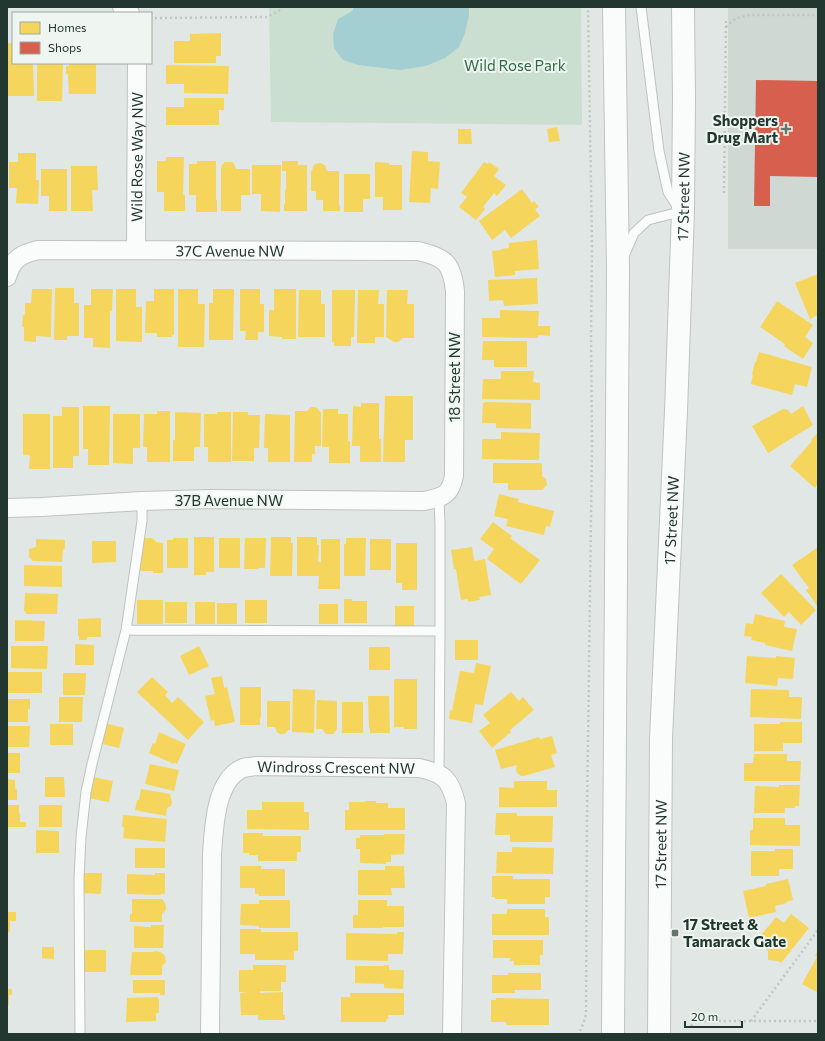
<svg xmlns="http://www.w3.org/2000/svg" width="825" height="1041" font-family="Commissioner,sans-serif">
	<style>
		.built { fill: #cfd8d3 }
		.green { fill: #cbdfd0 }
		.water { fill: #a4cfd2 }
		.homes { fill: #f6d55c }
		.shops { fill: #d6604d }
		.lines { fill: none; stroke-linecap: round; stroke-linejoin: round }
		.service-casing { stroke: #bec3c1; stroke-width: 11 }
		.minor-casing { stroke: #bec3c1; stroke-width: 20 }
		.secondary-casing { stroke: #bec4c1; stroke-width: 24 }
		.path { stroke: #bfc7c4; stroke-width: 2.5; stroke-dasharray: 2 3; stroke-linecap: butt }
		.service { stroke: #fafbfb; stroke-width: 9 }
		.minor { stroke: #fafbfb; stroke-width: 18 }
		.secondary { stroke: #fafbfb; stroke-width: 22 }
		.poi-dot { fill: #64756e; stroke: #eff6f2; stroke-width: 1.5 }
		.labels { text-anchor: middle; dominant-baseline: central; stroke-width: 4; stroke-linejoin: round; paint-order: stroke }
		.park-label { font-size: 15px; fill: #2f6a41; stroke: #eff6f2 }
		.poi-label { font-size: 15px; font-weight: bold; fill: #21372f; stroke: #eff6f2; text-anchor: end }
		.street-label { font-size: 15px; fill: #21372f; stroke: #eff6f2 }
	</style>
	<rect width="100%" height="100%" fill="#e1e7e4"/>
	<path class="built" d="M728,7H818V249H728Z"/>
	<path class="green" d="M269,7H581L582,125L271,122Z"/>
	<path class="water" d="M354,7H469V15L465,33L459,47L445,58L426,66L400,70L358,65L343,60L334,48L333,34L338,19L352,11Z"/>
	<path class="homes" d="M221,33V56H216V63H174V41H190V34Z
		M7,43H13V63H33L34,96H7Z
		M37,63H63L62,101H37Z
		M69,63H96V94H69L68,74H66V66H69Z
		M166,65L229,66L228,94L184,93V84H166Z
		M184,98H224V110H219V125H166V107H184Z
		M557,127L560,141L549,142L547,129Z
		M458,129H471L472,144H458Z
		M412,151L428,152V161L440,162L438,189L431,188L430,203L409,202Z
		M18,153H36V180H39L38,204L16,203L17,188H9V162H18Z
		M166,157H184L183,195H185V211H164V192H157V161H166Z
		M197,161H216V200H217V212H196V195H189V164H197Z
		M282,161H298V165H307V211H284V204H285V190H286V171H282Z
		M225,162H232L234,164L236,169H250V195H241V211H221V169L222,165Z
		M375,162L389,163V165H402V210H383V197H375Z
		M484,162L488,164L489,162L499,169L494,176L506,185L497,196L494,193L483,207L485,209L476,220L459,207L467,197L461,193Z
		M320,163L325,165L327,171H339V206H340V211H323V200H316V191H311V171H312L313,167L315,164Z
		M252,165H281L280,212L261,211V194H252Z
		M71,166H97L98,190H92L93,211H71Z
		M41,169H67V211H49V196H41Z
		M344,174H370V199H363V212H344Z
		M522,189L532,203L534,201L539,207L535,209L540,216L511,238L505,230L492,240L479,221Z
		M537,240L539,269L515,271V275L495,277L492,251L501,250V249L509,248V243Z
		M818,274V315L810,319L795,283Z
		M537,278L538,304L504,306L503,300L489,301L488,280Z
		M55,288H74V303H79V336H67V340H54Z
		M32,289H52L51,337L36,336V342L24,341V327H22L23,315H25V303H31Z
		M91,289H113L112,311H110V348L93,347V338H84V305H91Z
		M116,289H136V307H142V342L116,341Z
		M154,289H174V335H172V337H157V333H145L146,301H154Z
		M178,289H198V304H205L204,347H178Z
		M213,289H234L233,340H209V303H213Z
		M240,289H260V304H264V332H258V340H245L246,331H240Z
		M274,289H296V339H282V337L269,336V310H274Z
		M299,290H321V304H325V337H298Z
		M332,290H355L354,337H351V346H334V342H332Z
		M358,290H379L378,304H384V337H375V343H357Z
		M387,290H408L407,304H414V338H403L398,342H394L386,337Z
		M777,301L813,325L805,337L813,343L803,359L784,346L785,344L760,327Z
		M500,310L539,311L538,326H550V336L538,335V338L482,337V318H500Z
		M483,341H527V367H494V360H482Z
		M759,352L812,367L807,387L795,384L792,395L751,384L753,375L752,374L755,362H756Z
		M501,371H534L533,382L540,383V400L482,399L483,379H501Z
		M385,396H413V440H405V462H383Z
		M487,402L531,403V429L496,428V423H482L483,403Z
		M361,403H379V439H381V462H360V446H352L353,406L361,407Z
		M83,406H110L109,465H88V449H83Z
		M803,406L813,425L768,453L752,426L783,409L788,410L791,414Z
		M62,407H79V456H73V468H53V416H62Z
		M311,407H314L317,408L320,412H321V446H315V454H312V462H294L295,411H307Z
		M323,409H338V414H348V441H350V463H329V447H322Z
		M157,411H170V462H147V447H143L144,414H157Z
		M175,412L201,413L200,447H194V461H173V440H175Z
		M217,412H231V462H208V447H204V414H217Z
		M233,412H248V415H260L259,448H254V461H232Z
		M23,414H50V469H29L30,455H23Z
		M113,414H140V448H133V464L113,463Z
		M265,414L290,415V462H268V448H264Z
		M501,432L540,433L539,460L482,459V439H501Z
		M818,432V484L815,488L790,466L812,441L811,440Z
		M493,463H542V476L546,479L547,485L542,490H508V483H493Z
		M499,494L519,499L518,502L554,511L550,527L546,526L544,535L506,526L508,519L494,516Z
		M493,522L512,536L510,538L540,560L521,584L487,559L494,549L480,539Z
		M194,537H214V572H206V575H194Z
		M271,537H291V543H293L292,576H270Z
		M297,537H317V545H319L318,562H321V539H340V589H318L319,576H297Z
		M145,538H152L156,542L163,543V573H153V571H140V542Z
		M173,538H188V568H167V540H173Z
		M219,538H240V568H219Z
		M245,538H266L265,568H258V569H244Z
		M346,538H366L365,576H344V544H346Z
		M36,539L65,540V549H63L62,562L33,561L29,557V549L36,547Z
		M370,539H391V570H370Z
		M92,541H116V562L92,563Z
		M396,543H417V590H402V583H396Z
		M472,547L474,561L485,559L491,595L479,597L480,600L468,602V599L461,600L456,569H454L451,550Z
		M818,547V607L806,590L809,588L792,565Z
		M24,565L62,566V587L24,586Z
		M781,574L816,610L801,625L789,612L784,617L761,593Z
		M25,593L58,594L57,614H26V612L24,611Z
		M344,599H352V601H367V623H344Z
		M137,600H163V624H137Z
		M245,600H267V623H245Z
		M165,602H187V623H165Z
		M195,602H215V624H195Z
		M217,603H237V624H217Z
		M319,604H338V624H319Z
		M395,606H414V626H395Z
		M755,614L785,621L784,627L797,629L792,651L765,645V643L751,640L752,637L744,636L746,623L753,624Z
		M101,618V637H87V640H79V636H78V619Z
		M15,620L45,621L44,641H15Z
		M455,640H478V660H455Z
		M75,644L94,645V665H75Z
		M11,646H48L47,669L11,668Z
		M199,646L209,666L189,675L180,656Z
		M369,647H390V670H369Z
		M747,656L776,658V656L795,658L793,679L778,678L777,686L745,683Z
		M476,663L491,666L483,705L475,704L472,723L449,719L450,710L452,711L460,671L474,673Z
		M7,672H42V693H7Z
		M63,673H86L85,695H63Z
		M222,676L224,688L227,687L235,722L215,726L214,720L211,721L205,696L215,694L211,678Z
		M152,677L168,692L165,695L172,703L178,697L204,722L188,740L137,692Z
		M394,679H417V729H404V727H394Z
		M240,687H261V718H260V725H240Z
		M293,689L315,690L314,733L292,732Z
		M751,689L789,690V697H802L801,719L750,717Z
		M511,692L519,701L523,697L534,710L510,730L511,732L492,748L479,731L490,723L483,715Z
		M368,696H389L390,733H370V728H369Z
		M59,697H83L82,722H59Z
		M7,699H30V709H28V722H7Z
		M317,700L337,701V729L333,734H327L325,733L322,729H316Z
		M267,701H290V730H288L287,732L284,734H280L277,732L275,727H267Z
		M342,702H363V733H342Z
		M780,722H802V743H783V751H754V724H780Z
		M105,723L124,728L119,748L99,743Z
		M50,724H73V745H50Z
		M7,726H30L29,747H7Z
		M159,732L186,744L177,764L174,762V764L149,753L153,743L155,744Z
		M552,736L557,753L551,755L555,767L524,776H521L517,773L516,769L517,765L501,769L495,750L539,737L540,739Z
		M7,753H20V773H7Z
		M754,754H787V761H801L800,781H744V763H753Z
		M150,764L179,770L174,791L145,784Z
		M45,777H64L65,797H45Z
		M92,777L113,781L109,802L88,798Z
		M7,779L15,780V789H17V800H7Z
		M514,781H547V790H557V807H499V787L514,788Z
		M779,785H800L799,806H795V808H785V813H754L755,786L779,787Z
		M141,789L170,794L172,802L171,806L167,808L166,816L135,810L137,800H139Z
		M365,801H376V803H388V808H405V830H345V810H349V802H365Z
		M262,802H304V812H309V830L247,829V810H262Z
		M7,805H19V814H20V822H26V827H7Z
		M39,805H62V827H39Z
		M496,813H517V816H553L552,842H510V835H495Z
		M123,815L167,819L165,842L123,838L124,827H122Z
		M753,818H785V825H800V846L750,845V830H753Z
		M36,830L59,831V853H36Z
		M243,833H263V836H301V852H297V861H258V855H249V853H243Z
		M384,834H405L404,854L391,855V862H386V864L360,863V849H356V838H360V835H384Z
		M512,847L554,848L553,874L496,873L497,852H512Z
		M135,848H165V868H135Z
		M775,849H793V869H779V876H751V851H775Z
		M240,866H261V869H285V896H259V894H255V888H240Z
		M385,866H404L405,888H391L392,895H358V870H385Z
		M82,873H102L101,894L82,893Z
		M155,873H165V894H161V895L127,894V874L155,875Z
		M492,876H513V879H550V897H545V904H507V899H495V897H492Z
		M788,879L793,900L786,902L787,903L775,906L776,912L749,918L743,891L766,886V884Z
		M132,899H162L165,903L166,907V910L162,914V922H130V914H132Z
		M259,900H290V928H259V926L240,925L241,904H259Z
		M358,900H387V906H404V927H383V928H353V915H358Z
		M507,909H545V917H549V935H492V914H507Z
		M7,912H16V921H10V932H7Z
		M791,914L809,928L781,963L778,961L768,960V951L757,940L776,917L784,923Z
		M151,925H164L163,948H134V926L151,927Z
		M240,929H261V932H298V951H294V960H255V954H240Z
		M397,932H404L403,954H388V961L346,960V933L397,934Z
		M493,940H543V955H540V965H514V961H510V958H493Z
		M42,947H54V959L42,958Z
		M84,950H106V972H84Z
		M818,950V990L817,992L802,984L817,957L815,956Z
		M155,951L161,952L165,956L166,962L162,966V975H130L132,952H153Z
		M253,965H286V982H281V991H260V993L283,992V1015H285V1020H258V1015H241L240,993L247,992H239V970H253Z
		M384,965H389V970H404L403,989L384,988V984L355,983V966H384Z
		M508,973H541V990H515V993H492V975H508Z
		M133,980H165V995H160V993H133Z
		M7,989H12V995H9V1005H7Z
		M350,993H404V1015H388V1019H386V1022H341V997H350Z
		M158,997V999H159V1013H156V1021L126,1022L127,998Z
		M496,998L549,999V1025H506V1022H491V1000H496Z"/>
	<path class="shops" d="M756,80L818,81V177L770,176V206H754Z"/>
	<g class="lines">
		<g class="service-casing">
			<path id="service" d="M641,7L659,151L668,192L677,206L680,208
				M624,256L634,233L648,220L683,211
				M126,630L440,631
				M439,773L440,631V524L439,498
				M80,1034L79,879L81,837L86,792L92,764L126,630L142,521V501"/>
		</g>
		<g class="minor-casing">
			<g id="minor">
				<path d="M122,7L130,13"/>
				<path id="s1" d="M136,250L137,63"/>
				<path id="s2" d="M7,277C12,259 21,254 38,250L418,251C445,257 452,263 455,291L454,476C450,496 443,497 424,501L212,499L142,501L41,507L7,508"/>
				<path id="s3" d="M210,1034L212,854C214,828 215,780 243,768C247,767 252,767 255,766L419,768C444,773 450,779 456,803L452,1034"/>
			</g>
		</g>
		<g class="secondary-casing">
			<g id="secondary">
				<path d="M613,1034L618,269L614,7"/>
				<path id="s4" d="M659,1034L661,739L676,411L683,211L684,99L683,7"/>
			</g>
		</g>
		<path class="path" d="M155,18L267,17L279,11L281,7
			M726,27L731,22L737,18L750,15H818
			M724,193L726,19
			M751,1021L818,930
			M691,1026L696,1021H818
			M580,1031L584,1022L586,1014L587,817L592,445L591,337L592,246L588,7"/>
		<use href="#service" class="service"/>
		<use href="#minor" class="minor"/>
		<use href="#secondary" class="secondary"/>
	</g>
	<g class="poi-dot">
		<path d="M784 123h4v4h4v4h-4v4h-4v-4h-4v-4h4z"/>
		<rect x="671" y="929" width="8" height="8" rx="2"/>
	</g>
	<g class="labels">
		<g class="park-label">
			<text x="515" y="65">Wild Rose Park</text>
		</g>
		<g class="poi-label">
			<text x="778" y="120">Shoppers<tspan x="778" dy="17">Drug Mart</tspan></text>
			<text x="683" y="924" text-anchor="start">17 Street &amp;<tspan x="683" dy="17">Tamarack Gate</tspan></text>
		</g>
		<g class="street-label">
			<text stroke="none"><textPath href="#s1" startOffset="93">Wild Rose Way NW</textPath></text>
			<text stroke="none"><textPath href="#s4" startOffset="838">17 Street NW</textPath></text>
			<text stroke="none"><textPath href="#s2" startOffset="236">37C Avenue NW</textPath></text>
			<text transform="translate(454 377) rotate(-90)">18 Street NW</text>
			<text x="229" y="500">37B Avenue NW</text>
			<text stroke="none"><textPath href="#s4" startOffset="514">17 Street NW</textPath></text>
			<text stroke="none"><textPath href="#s3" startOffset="369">Windross Crescent NW</textPath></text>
			<text stroke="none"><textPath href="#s4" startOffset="190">17 Street NW</textPath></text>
		</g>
	</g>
	<rect width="825" height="1041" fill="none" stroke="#21372f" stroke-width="16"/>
	<rect x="12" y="12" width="140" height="52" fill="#eff6f2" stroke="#9daaa4"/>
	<rect x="20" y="22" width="20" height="12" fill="#f6d55c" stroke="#9daaa4"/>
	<text x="48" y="32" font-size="12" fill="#21372f">Homes</text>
	<rect x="20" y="42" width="20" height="12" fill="#d6604d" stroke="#9daaa4"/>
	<text x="48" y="52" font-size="12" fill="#21372f">Shops</text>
	<path d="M685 1021v6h57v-6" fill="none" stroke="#21372f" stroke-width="2"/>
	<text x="691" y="1021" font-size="12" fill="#21372f" stroke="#eff6f2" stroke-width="3" paint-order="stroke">20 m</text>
</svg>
